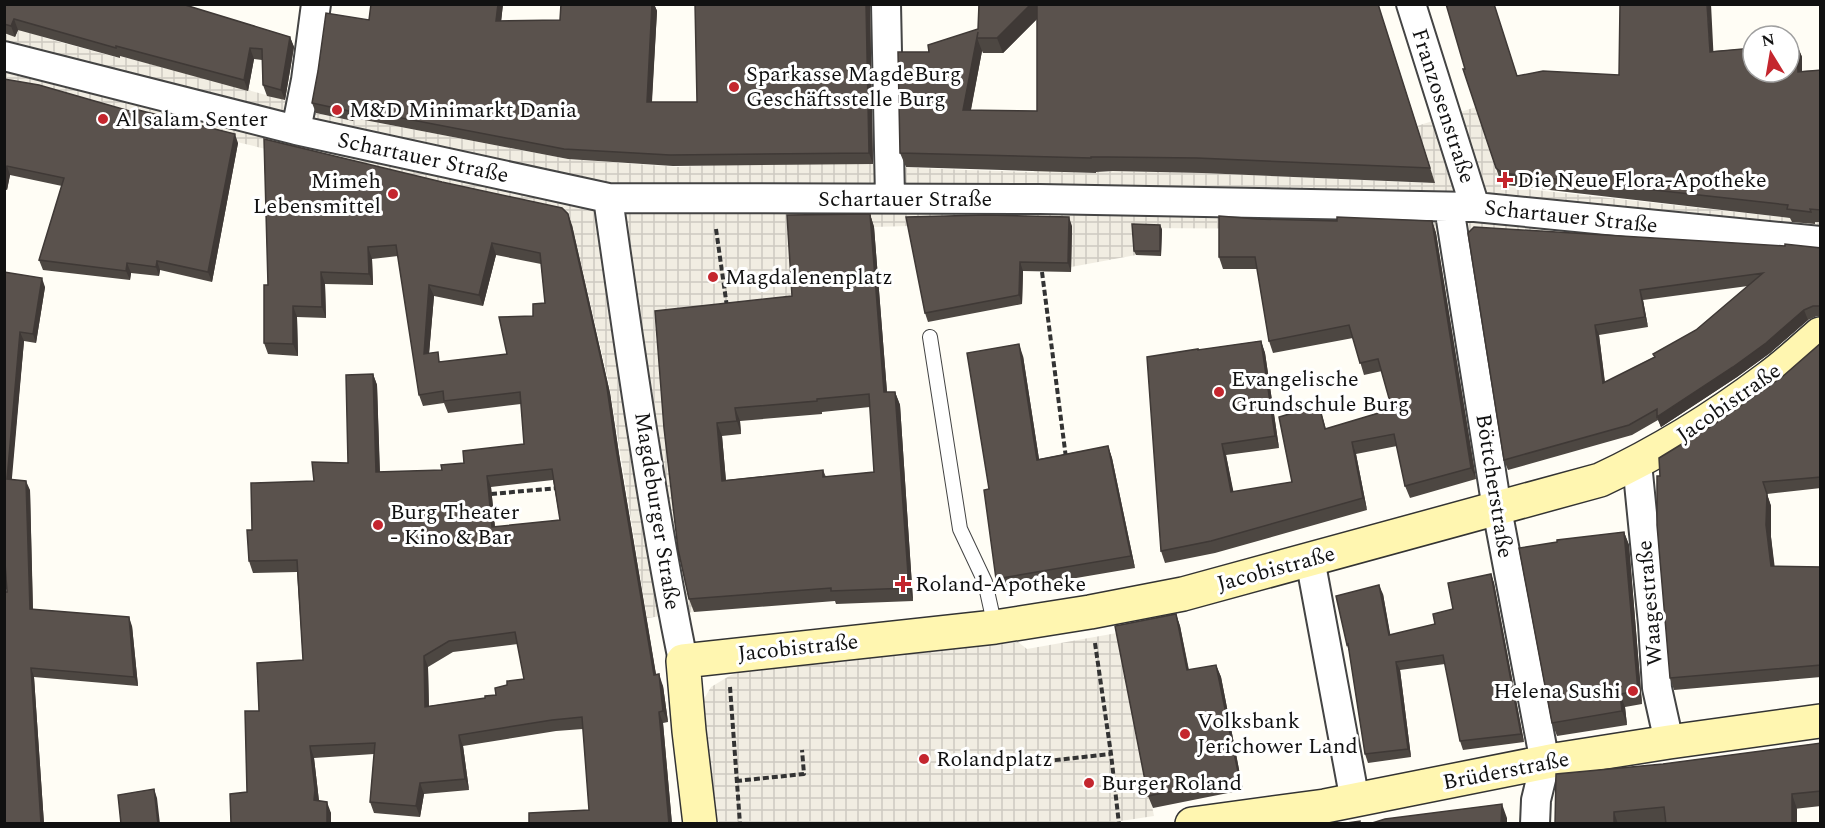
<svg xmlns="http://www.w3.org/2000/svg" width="1825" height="828" font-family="Spectral,serif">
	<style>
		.plaza { fill: url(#plaza-grid) }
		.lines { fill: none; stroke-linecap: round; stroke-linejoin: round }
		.lane-casing { stroke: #444; stroke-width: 16 }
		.street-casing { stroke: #444; stroke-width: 32 }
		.secondary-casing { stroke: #333; stroke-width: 36 }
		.path { stroke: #333; stroke-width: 4; stroke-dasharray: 6 3; stroke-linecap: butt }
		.lane { stroke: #fff; stroke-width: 14 }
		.street { stroke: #fff; stroke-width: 28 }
		.secondary { stroke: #fff6b0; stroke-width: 33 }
		.wall { fill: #4d4742; fill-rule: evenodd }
		.shaded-wall { fill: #3f3936 }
		.building { fill: #5a524d; stroke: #3f3936; stroke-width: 1.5; fill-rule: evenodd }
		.poi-dot { fill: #c4262e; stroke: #fff; stroke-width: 2 }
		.labels { text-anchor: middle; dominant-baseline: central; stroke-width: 6; stroke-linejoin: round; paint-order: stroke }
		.poi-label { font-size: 22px; fill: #111; stroke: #fff; text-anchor: start }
		.street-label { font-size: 22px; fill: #111; stroke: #fff }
	</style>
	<defs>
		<pattern id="plaza-grid" width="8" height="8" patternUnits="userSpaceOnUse" patternTransform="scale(1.5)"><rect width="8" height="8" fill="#f1ede2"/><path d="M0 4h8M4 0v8" fill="none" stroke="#cecac1"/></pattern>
	</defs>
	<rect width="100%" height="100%" fill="#fffdf5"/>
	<path class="plaza" d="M18,28L52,40L119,58L120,56L289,101L321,83L315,113L353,121L354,118L568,159L678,167L732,164H879L897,167L967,170L1034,172L1035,170H1061V172L1096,173V172L1113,171L1202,173L1428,183L1433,177L1417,126L1476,107L1499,179L1508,187L1820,221V259L1479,237L1438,233L1342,229L1134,228L1136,255L1071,267L1072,226L989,224L872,227L797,309L730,317L694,612L647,618L609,384L572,225L566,219L5,88L4,34L15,36Z
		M1117,633L1154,816L1101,824H1069L1064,822L1045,824L720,823L714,816L701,712L704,699L711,687L731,675L741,672L1018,642L1027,649Z"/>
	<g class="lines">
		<g class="lane-casing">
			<path id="lane" d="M930,337L960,529L985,582L995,627"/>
		</g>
		<g class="street-casing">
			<path id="street" d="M886,4L890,198
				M1411,4L1475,207
				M4,56L296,130L608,198L1040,199L1475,207L1820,241
				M296,130L306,80L316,4
				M608,198C630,353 652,508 683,661
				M1449,207L1497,509L1545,763L1536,800L1535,824
				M1637,463L1653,624L1657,688L1669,742
				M1310,559L1355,801"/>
		</g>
		<g class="secondary-casing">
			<path id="secondary" d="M700,824L689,731L683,661L995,627L1090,612L1183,594L1600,480C1660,452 1715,418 1768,378C1786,365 1803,349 1820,334
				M1192,824L1325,806L1561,759L1669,742L1820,721"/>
		</g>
		<path class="path" d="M716,229L727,307
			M1042,272L1066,458
			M491,494L558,488
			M1095,643L1111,754L1119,824
			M730,687L740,824
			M1010,765L1111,754
			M736,781L804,774L802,750"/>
		<use href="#lane" class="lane"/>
		<use href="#street" class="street"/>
		<use href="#secondary" class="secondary"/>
	</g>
	<path class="wall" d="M4,4L290,37L294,47L285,100L267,96L263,85L262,60L254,59L248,91L120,56V58L18,30L15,37L4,33Z
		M371,4H503L501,21L560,20L561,4H654L657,11L652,102H697L870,4L873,164L673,166L568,159L354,118L353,121L316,113L312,103L369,20Z
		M979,4H1378L1435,183L1202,173L1113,171L1096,172V173L906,167L900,153L929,52L978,29ZM1037,19V111L971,110L982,51L983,53H1003Z
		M1494,4L1517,76L1619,75L1714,51L1797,45L1802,57V71L1821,70V222H1815V224L1792,222L1790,218L1506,185L1500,180L1496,168L1465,69L1450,16Z
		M4,79L238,143L212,282L160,270L159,276L131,273L130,280L43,270L39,260L62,186L10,175L7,190L4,189Z
		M264,139L572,225L610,393L619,454L656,675L663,686L668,722L663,723L672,824H529L589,810L583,729L556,731L463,746L469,790L424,794L420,817L374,813L370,802L374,754L314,758L319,801L331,813V824H231L247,792L259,711L303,660L297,572L253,573L249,561L252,530L314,481L348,463L373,374L377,385L380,472L442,470L524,444L521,404L448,413L444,403L423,406L419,395L398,256L372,259L373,285L325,284L326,318L297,317L298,356L268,354L264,343L268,285ZM496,255L541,264L545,303L533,316L507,354L441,362L429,353L434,296L483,306ZM553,480L560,520L495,527L491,487ZM518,644L524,679L507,685L496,695L485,698L429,706L428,667L453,652Z
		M870,214L874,227L887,392H895L900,405L913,601L836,604L835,601L694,612L689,599L664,428L792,296ZM870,407L874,472L826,477L823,470L726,480L722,436L741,434L740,421L822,414V412Z
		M1257,219L1432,221L1436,233L1476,479L1410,498L1405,486L1397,446L1356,454L1367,510L1215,553L1165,563L1161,551L1198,350L1261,341L1265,353L1279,448L1226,455L1233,492L1292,482L1319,405L1326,429L1392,409L1382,371L1364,375L1353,338L1273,353L1269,341L1257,269H1223L1219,257Z
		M1072,226L1071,272L1023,271L1022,304L928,322L925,313Z
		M1162,229L1161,256L1136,255L1134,251Z
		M1468,233L1821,248V316H1817L1808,320L1770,353L1737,377L1661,427L1658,420L1632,435L1508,470L1504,460ZM1748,286L1696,330L1654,357L1605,382L1599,335L1648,327L1643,300Z
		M4,272L45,287L36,343L24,341L11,480L30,490L33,609L132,626L138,686L34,677L44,824H4L7,592Z
		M1821,343V488L1767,494L1771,506V537L1774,566L1821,567V677L1674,690L1670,678L1660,476L1713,425L1782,377Z
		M1023,356L1039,459L1108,446L1112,458L1135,568L1000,591L996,579L989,489Z
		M1624,532L1629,545L1642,704L1625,707L1627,725L1557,736L1552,723Z
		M1491,574L1494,583L1524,742L1463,750L1460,741L1445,664L1400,670L1411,757L1368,763L1365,754L1349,651L1347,645L1383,594L1390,635L1435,624Z
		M1176,614L1180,626L1189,670L1216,665L1221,677L1243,790L1153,808L1148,796Z
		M1821,743V806L1655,824H1555L1663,764Z"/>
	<path class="shaded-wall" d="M498,4H503L500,32L496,21Z
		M652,4H654L657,11L651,113L647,102Z
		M866,4H870L873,164L869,153Z
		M1031,4H1039L1043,13L1003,53L997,38Z
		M1707,4H1711L1714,64L1710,52Z
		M14,19L18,30L15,37L11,26Z
		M978,32L977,38L982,51L968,124L963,110Z
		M290,37L294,47L285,100L281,90Z
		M1797,45L1802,57V84L1798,72Z
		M250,48L254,59L248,91L244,80Z
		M350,108L354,118L353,121L349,111Z
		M235,134L238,143L212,282L208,272Z
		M7,166L10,175L7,190L4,184V175Z
		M568,214L572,225L610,393L619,454L658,686L654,675Z
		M870,214L874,227L888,405L884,392Z
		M1069,217L1072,226L1071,272L1068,263Z
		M1432,221L1436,233L1476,479L1471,468Z
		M1160,225L1162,229L1161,256L1160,251Z
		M492,243L496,255L483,306L479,295Z
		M368,247L372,259L373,285L369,274Z
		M157,261L160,270L159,276L156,267Z
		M1020,262L1023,271L1022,304L1019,295Z
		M127,263L131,273L130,280L126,271Z
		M321,272L325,284L326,318L322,307Z
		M42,278L45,287L36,343L33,334Z
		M429,285L434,296L428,366L424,354Z
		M1640,290L1643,300L1648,327L1645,317Z
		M293,306L297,317L298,356L293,344Z
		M1804,310L1808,320L1770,353L1737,377L1661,427L1657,417Z
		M1595,325L1599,335L1606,393L1603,383Z
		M20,332L24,341L11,489L7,479Z
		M1261,341L1265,353L1279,448L1275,436Z
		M1019,344L1023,356L1041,472L1037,460Z
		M373,374L377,385L380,483L376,472Z
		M895,392L900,405L913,601L909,588Z
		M735,408L740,421L741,434L737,421Z
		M717,423L722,436L727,494L722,481Z
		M1352,442L1356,454L1367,510L1363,498Z
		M1222,444L1226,455L1236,504L1231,492Z
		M1108,446L1112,458L1135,568L1131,556Z
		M487,476L491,487L496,538L492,527Z
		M26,481L30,490L33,618L30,609Z
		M1763,482L1771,506V537L1776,577L1771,566L1766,525Z
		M1624,532L1629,545L1642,704L1638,691Z
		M1491,574L1494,583L1524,742L1521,734Z
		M1379,585L1383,594L1392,644L1389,635Z
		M1176,614L1180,626L1191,683L1187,670Z
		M129,617L132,626L138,686L134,677Z
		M424,656L428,667L429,718L425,707Z
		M1396,662L1400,670L1411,757L1408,749Z
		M1216,665L1221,677L1243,790L1239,777Z
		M31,668L34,677L44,824H41Z
		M659,674L663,686L668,722L663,711Z
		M1620,694L1625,707L1627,725L1622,711Z
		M659,712L663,723L672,824H669Z
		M459,735L463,746L469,790L465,779Z
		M310,746L314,758L319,801L314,800Z
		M420,783L424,794L420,817L416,806Z
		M154,789L157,798L160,824H158Z
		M1792,794L1797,809V824H1792Z
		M327,802L331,813V824H327Z
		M1502,804L1507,818V824H1501Z
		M1614,812L1618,824H1614Z"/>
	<path class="building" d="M4,4H182L290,37L281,90L263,85L262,49L250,48L244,80L116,46V48L14,19L11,26L4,24Z
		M371,4H498L496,21L560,20L561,4H652L647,102H697L695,4H866L869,153L670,155L564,149L350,108L349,111L312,103L318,71L326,13L369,20Z
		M979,4H1031L997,38H977L978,32L963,110L1037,111V4H1378L1430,168L1197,158L1108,157H1091V158L900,153L898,52H929L928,45L978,29Z
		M1446,4H1494L1517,76L1543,71L1619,75L1620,4H1707L1710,52L1753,48V72H1789V45H1797L1798,72L1821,70V210L1810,209L1811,212L1787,209L1788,205L1502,173L1496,168L1463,69H1465Z
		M4,79L39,85L133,112L134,109L235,134L208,272L157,261L156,267L127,263L126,271L39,260L64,178L7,166L4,175Z
		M264,139L442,182L562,208L568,214L606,381L615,443L654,675L659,674L663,711L659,712L669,824H529V813L589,810L582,717L552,720L459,735L465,779L420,783L416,806L370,802L375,743L310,746L315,790L314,800L327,802V824H231L230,794L247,792L245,711H259L257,663L303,660L297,560L249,561L247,530H252L251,483L314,481L312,462L348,463L346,375L373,374L376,472L442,470L441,465L464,463L463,451L524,444L520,392L444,401L443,391L419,395L396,245L368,247L369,274L321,272L322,307L293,306V344L264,343V285H268ZM492,243L540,253L545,303L533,304V316L499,317L507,354L439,362L438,352L424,354L429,285L479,295ZM552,469L560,520L492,527L487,476ZM515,632L524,679L507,681V685L495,688L496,695L485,696V698L425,707L424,656L449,641Z
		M870,214L884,392H895L909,588L831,591V588L689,599L678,549L664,428L655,311L792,296L787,215ZM869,394L874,472L823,477V470L722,481L717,423L737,421L735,408L817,401V399Z
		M986,215L1069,217L1068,263L1020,262L1019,295L925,313L906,217Z
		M1219,216L1257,219L1337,221V217L1432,221L1471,468L1405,486L1394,434L1352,442L1363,498L1211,541L1161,551L1147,357L1198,349V350L1261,341L1275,436L1222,444L1231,492L1292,482L1279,417L1319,405L1325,429L1392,409L1378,359L1360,363L1349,325L1269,341L1255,257H1219Z
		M1132,224L1160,225V251H1134Z
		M1474,227L1785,246V244L1821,248V306H1813L1804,310L1766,343L1733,367L1657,417V409L1629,425L1504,460L1468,233ZM1763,273L1696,330L1653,354L1655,357L1603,383L1595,325L1645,317L1640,290Z
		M4,272L42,278L33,334L20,332L7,479L26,481L30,609L129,617L134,677L31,668L41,824H4V592H7L4,548Z
		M1821,343V477L1763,482L1767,494L1766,525L1771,566L1821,567V665L1670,678L1657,525V476H1660L1659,458L1713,425L1782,377Z
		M1019,344L1037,460L1108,446L1131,556L996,579L984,490L989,489L967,353Z
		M1624,532L1638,691L1620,694L1622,711L1552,723L1519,548L1557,542V540Z
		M1491,574L1521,734L1460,741L1443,655L1396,662L1408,749L1365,754L1348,644L1347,645L1336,596L1379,585L1389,635L1435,624L1433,614L1453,609L1448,583Z
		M1176,614L1187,670L1216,665L1239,777L1148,796L1115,626Z
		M1821,743V791L1792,794V824H1666L1664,807L1614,812V824H1555L1556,774L1663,764Z
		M154,789L158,824H121L118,795Z
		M1502,804L1501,824H1369L1385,819Z
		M1360,821V824H1340Z"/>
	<g class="poi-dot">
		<circle cx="734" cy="87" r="6"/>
		<circle cx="337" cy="110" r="6"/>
		<circle cx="103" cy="119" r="6"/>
		<path d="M1502 171h6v6h6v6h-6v6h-6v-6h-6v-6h6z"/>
		<circle cx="393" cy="194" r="6"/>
		<circle cx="713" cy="277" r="6"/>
		<circle cx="1219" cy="392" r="6"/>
		<circle cx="378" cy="525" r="6"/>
		<path d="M900 575h6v6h6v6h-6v6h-6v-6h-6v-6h6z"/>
		<circle cx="1633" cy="691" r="6"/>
		<circle cx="1185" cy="734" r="6"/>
		<circle cx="924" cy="759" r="6"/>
		<circle cx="1089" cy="783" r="6"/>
	</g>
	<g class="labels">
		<g class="poi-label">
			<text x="746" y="74">Sparkasse MagdeBurg<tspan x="746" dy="25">Geschäftsstelle Burg</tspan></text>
			<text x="349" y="110">M&amp;D Minimarkt Dania</text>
			<text x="115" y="119">Al salam Senter</text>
			<text x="1517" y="180">Die Neue Flora-Apotheke</text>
			<text x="381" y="181" text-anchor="end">Mimeh<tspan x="381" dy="25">Lebensmittel</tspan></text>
			<text x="725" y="277">Magdalenenplatz</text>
			<text x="1231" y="379">Evangelische<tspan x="1231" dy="25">Grundschule Burg</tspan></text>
			<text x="390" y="512">Burg Theater<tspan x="390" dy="25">- Kino &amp; Bar</tspan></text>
			<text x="915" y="584">Roland-Apotheke</text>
			<text x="1621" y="691" text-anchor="end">Helena Sushi</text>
			<text x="1197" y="721">Volksbank<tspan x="1197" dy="25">Jerichower Land</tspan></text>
			<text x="936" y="759">Rolandplatz</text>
			<text x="1101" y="783">Burger Roland</text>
		</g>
		<g class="street-label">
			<text transform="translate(1443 106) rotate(72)">Franzosenstraße</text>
			<text transform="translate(423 158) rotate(12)">Schartauer Straße</text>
			<text x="905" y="199">Schartauer Straße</text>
			<text transform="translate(1571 217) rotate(6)">Schartauer Straße</text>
			<text transform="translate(1729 403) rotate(-35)">Jacobistraße</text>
			<text transform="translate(1494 486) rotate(81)">Böttcherstraße</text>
			<text transform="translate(657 511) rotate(81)">Magdeburger Straße</text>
			<text transform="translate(1276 569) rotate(-15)">Jacobistraße</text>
			<text transform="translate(1650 603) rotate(-95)">Waagestraße</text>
			<text transform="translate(798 648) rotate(-6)">Jacobistraße</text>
			<text transform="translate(1506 771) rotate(-11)">Brüderstraße</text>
		</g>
	</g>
	<rect width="1825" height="828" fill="none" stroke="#111111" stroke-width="12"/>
	<g transform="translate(1771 54) rotate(349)"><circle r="28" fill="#ffffff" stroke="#a0a0a0" stroke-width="1.5"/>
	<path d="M0-4.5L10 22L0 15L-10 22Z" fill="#c4262e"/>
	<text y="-9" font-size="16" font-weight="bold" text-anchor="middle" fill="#111111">N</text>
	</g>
</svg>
